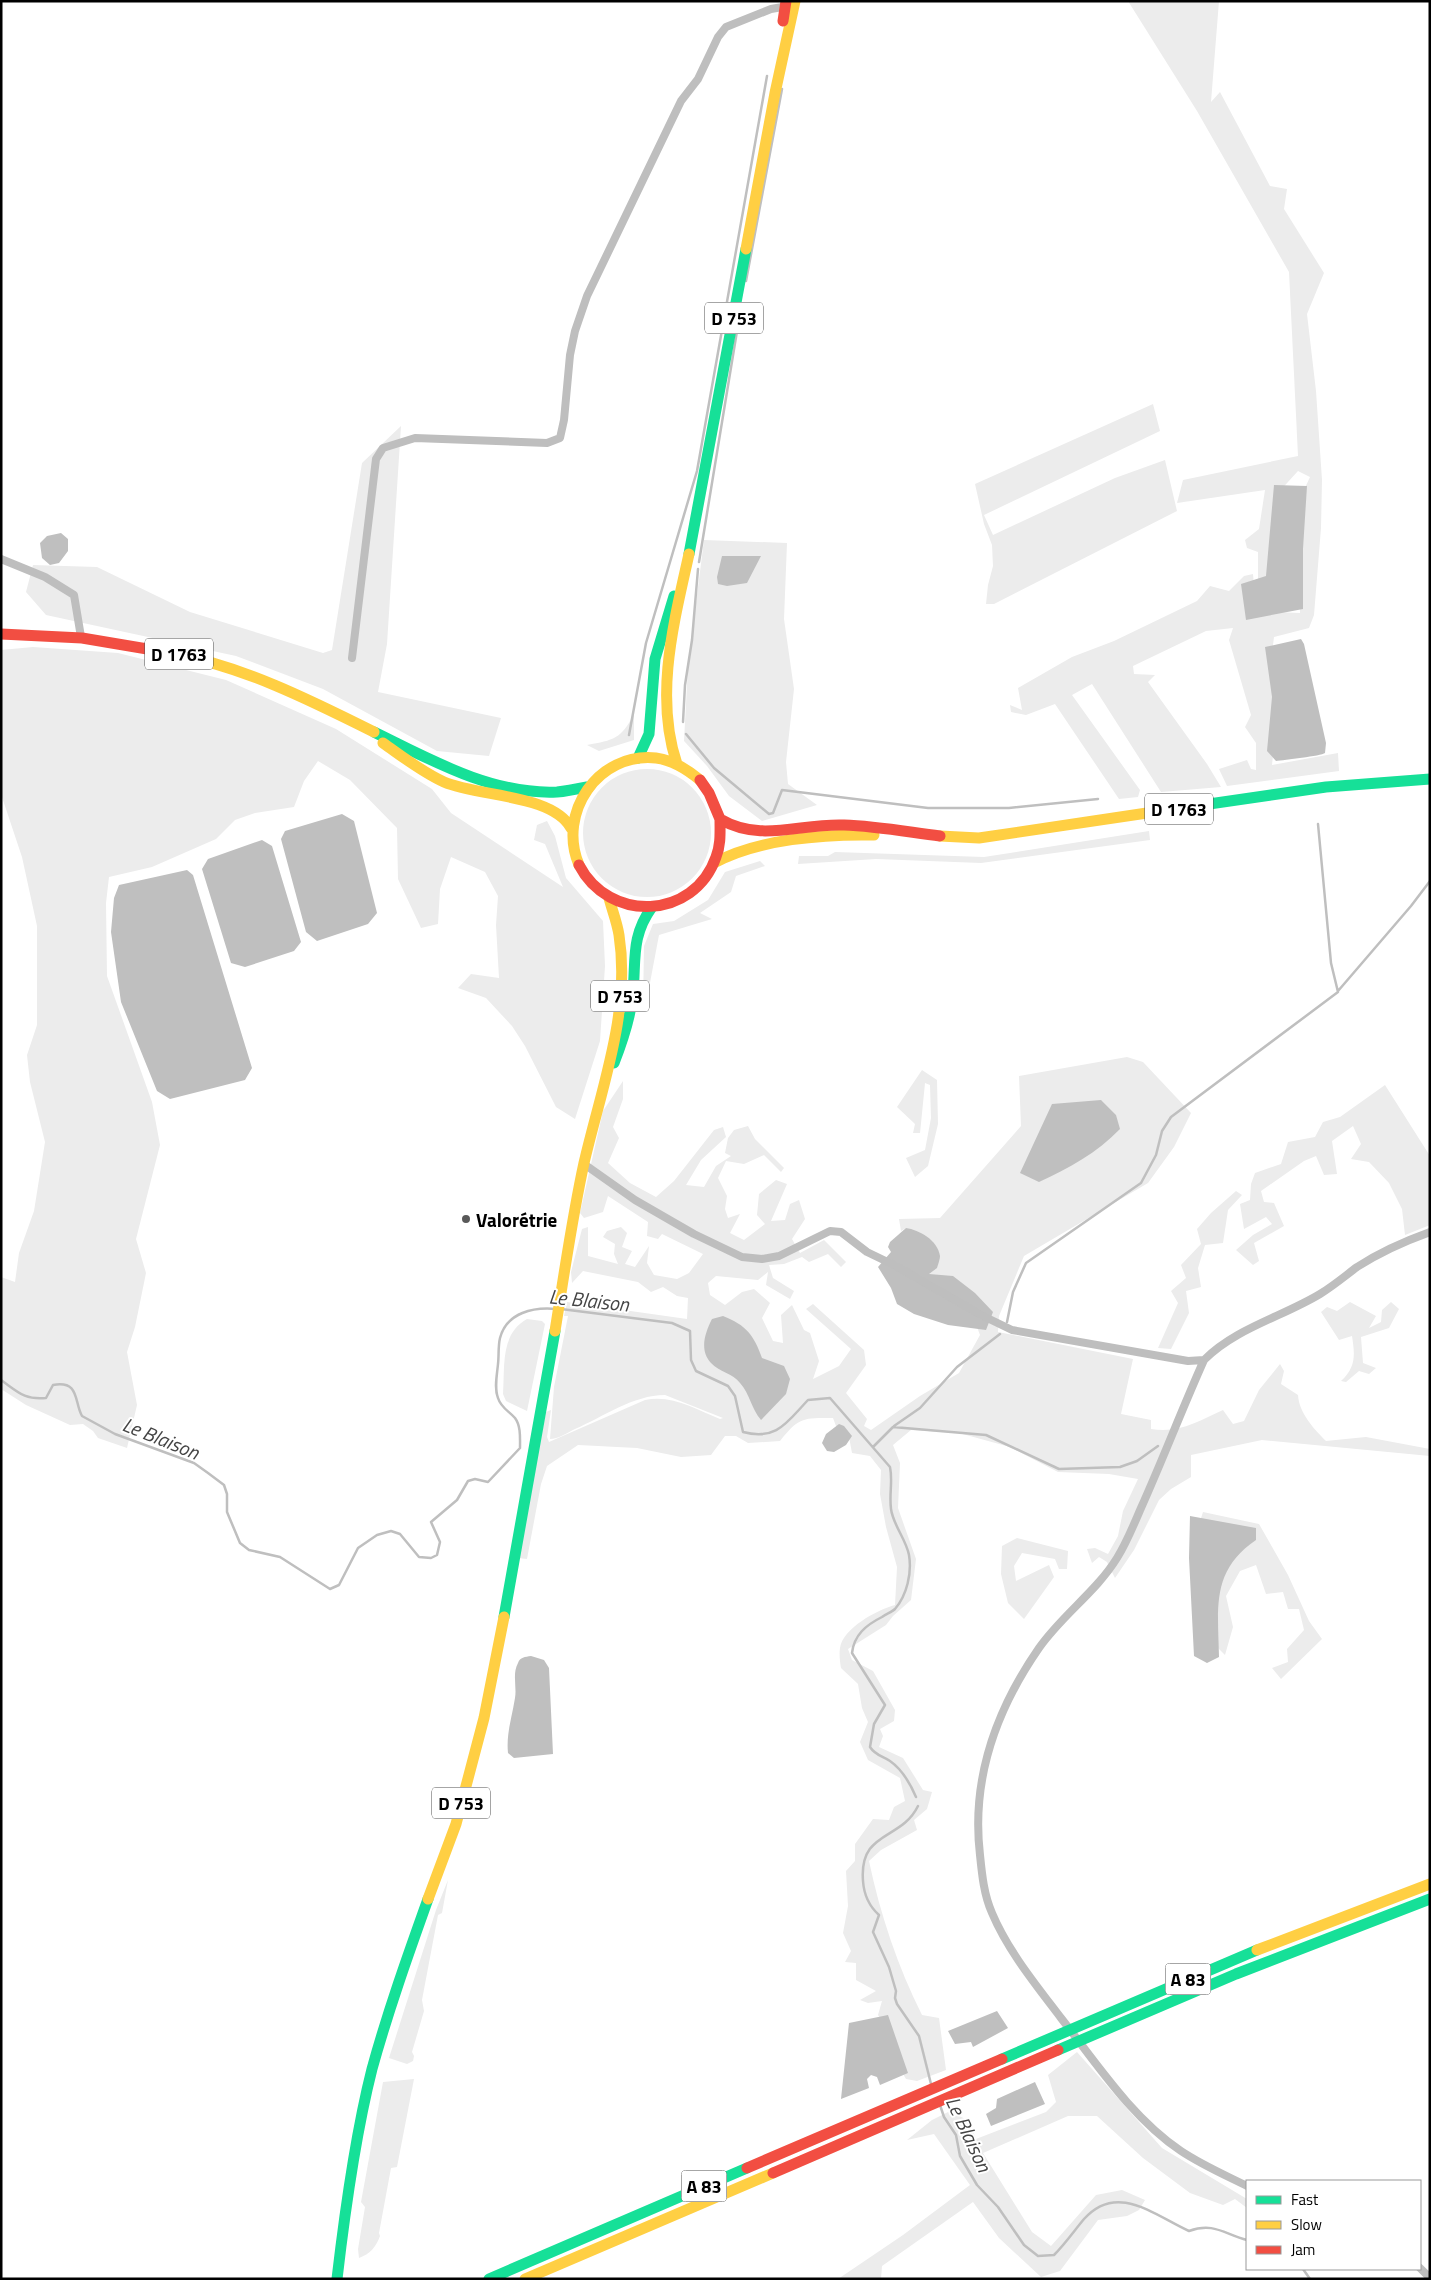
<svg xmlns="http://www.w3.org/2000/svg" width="1431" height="2280" font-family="'Titillium Web',sans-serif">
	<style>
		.green { fill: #ececec }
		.water { fill: #bfbfbf }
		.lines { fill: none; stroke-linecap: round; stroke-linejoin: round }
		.stream { stroke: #bfbfbf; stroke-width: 2.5 }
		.street { stroke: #bebebe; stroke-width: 8 }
		.fast { stroke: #16e098; stroke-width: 11 }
		.slow { stroke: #ffcf43; stroke-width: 11 }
		.jam { stroke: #f24e42; stroke-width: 11 }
		.poi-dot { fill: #595959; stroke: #fff; stroke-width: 2 }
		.labels { text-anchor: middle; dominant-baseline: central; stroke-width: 4; stroke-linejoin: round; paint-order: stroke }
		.shield { fill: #fff; stroke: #4c4c4c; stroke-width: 1 }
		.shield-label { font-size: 18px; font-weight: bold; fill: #000 }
		.poi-label { font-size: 19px; font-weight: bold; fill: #000; stroke: #fff; text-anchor: start }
		.water-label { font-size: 20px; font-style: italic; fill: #444; stroke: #fff }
	</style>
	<rect width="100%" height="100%" fill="#fff"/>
	<path class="green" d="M1128,1H1219L1211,102L1220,92L1270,186L1287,189L1284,209L1324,273L1307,314L1316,391L1322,480L1321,528L1314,615L1309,628L1274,637L1271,661L1278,707L1272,765L1338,753L1339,771L1227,786L1219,769L1247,760L1251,769L1256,770V743L1245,727L1251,715L1229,640L1233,628L1206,631L1133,666L1134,674L1155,675L1148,682L1207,764L1221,787L1161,792L1092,684L1072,695L1140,790L1138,797L1119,799L1055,704L1026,715L1011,712L1010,705L1022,710L1018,688L1072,657L1114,641L1197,601L1210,586L1229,591L1244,576L1253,574L1254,585L1250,611L1300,613L1298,503L1310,477L1298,471L1277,494L1270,580L1258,579V552L1247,548L1245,540L1259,529L1265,490L1177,503L1183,480L1298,456L1289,272L1197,111Z
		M1153,404L1160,431L984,515L993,535L1115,478L1165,460L1177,511L994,604H986L988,585L993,566L992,545L984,524L975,484Z
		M401,426L387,644L378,692L501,718L489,756L437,751L323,689L236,656L46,615L26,592L33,565L97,567L190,612L323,653L332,650L362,463Z
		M704,540L787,543L784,619L794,689L786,762L788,784L817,805L762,821L729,796L707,766L684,741L688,666Z
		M33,647L118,653L226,680L336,729L432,789L451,813L563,887L545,844L534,840L537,825L547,821L555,836L566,878L603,921L605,966L600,1041L575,1119L556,1107L525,1046L512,1026L486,998L458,988L471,974L499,978L496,925L498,896L485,872L451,857L440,889L438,924L421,928L398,879L397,828L350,780L318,761L304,781L294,807L255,813L235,820L216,839L152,867L109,877L106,903L107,976L152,1102L160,1145L136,1239L146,1273L135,1327L127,1352L137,1405L127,1448L98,1438L93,1431L83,1424L70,1425L26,1405L1,1389V1277L15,1282L19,1253L34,1211L45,1142L30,1082L27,1055L37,1025V926L22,857L1,794V650Z
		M634,714V740L599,751L587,745C614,740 621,739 634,714Z
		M583 833a64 64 0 1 1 128 0a64 64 0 1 1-128 0Z
		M1149,831L1150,840L981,863L876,859L798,864L799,856H828L835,852L984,857Z
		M760,861L765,866L736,876L731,892L700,913L712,919L659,935L649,988L643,1005L644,946L653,924L674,921L708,900L725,872Z
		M1127,1057L1143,1062L1191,1113L1174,1147L1148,1183L1024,1256L999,1316L998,1332L1133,1359L1121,1414L1151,1420V1429C1178,1434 1199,1421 1223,1410L1233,1424L1244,1421L1259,1390L1280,1364L1284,1371L1281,1384L1298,1395C1299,1413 1314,1429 1326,1441L1366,1437L1430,1449V1456L1262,1440L1191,1455V1477L1171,1489L1159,1500L1134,1550L1115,1578L1107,1562L1099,1557L1092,1563L1087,1549L1095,1548L1108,1554L1118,1536L1123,1511L1138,1479L1109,1474L1058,1472L1010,1447L959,1433L911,1430L893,1445L900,1463L898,1508L916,1559L911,1600L893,1616L886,1625L848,1649L852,1660L873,1671L895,1710L894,1721L880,1729L883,1736L879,1747L903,1758L923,1790L932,1792L927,1809L914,1820L917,1830L881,1850L869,1861C880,1914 898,1967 922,2015L939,2018L946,2070L917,2081L906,2079L899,2067L885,2025L878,2015L882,2001L868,2003L860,2000L876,1991L856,1980V1963L845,1962L851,1951L843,1933L848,1906L846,1871L855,1861V1844L873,1819L889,1820L894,1807L905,1801L900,1778L868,1760L860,1742L868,1722L862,1708L858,1684L841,1668C840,1662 839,1654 840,1648C843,1628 877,1610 895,1605L897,1567L886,1527L880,1494L881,1470L870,1456L852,1453L849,1437L839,1434L833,1418C803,1418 799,1417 780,1441L748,1443L736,1436H725L711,1455L681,1457L637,1448L578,1445L547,1466L541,1484L527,1559L518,1558L546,1412L551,1410L547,1437L549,1442L645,1400C671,1394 696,1409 720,1419L723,1418L665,1395C633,1395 603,1417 575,1429C567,1433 558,1439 550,1439L554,1387L568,1316H564L567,1302L687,1319L688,1298L677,1296L663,1287L651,1292L638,1282L583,1271L572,1283L571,1272L582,1229L588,1227V1256L618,1264L614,1254L615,1244L603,1237L607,1231L621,1227L627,1233L622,1247L632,1251L625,1264L635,1267L649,1246L647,1263L654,1275L677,1279L689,1273L703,1254L662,1234L658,1239L647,1236L648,1222L608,1196L603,1212L584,1218L580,1213L603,1111L623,1081V1099L613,1127L619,1138L608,1163L630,1183L656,1197L674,1181L714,1130L723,1127L726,1137L701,1160L686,1185L704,1187L716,1166L731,1156L725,1153L728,1138L734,1130L748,1126L755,1139L784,1168L781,1172L764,1155L744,1164L726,1161L718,1178L727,1196L725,1209L728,1218L740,1214L730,1233L744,1240L765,1224L757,1215L759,1194L776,1180L787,1184L771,1221L785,1220L790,1204L799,1200L805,1219L792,1239L800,1253L824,1240L846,1262L841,1267L828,1254L809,1262L802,1257L784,1264L769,1265L773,1278L794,1291L790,1299L766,1285L768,1272L758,1280L716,1276L708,1283L710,1295L725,1305L742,1292L754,1289L770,1303L762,1318L773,1341L783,1343L781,1315L792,1305L804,1330L810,1333L819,1361L813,1379L839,1366L851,1349L806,1309L813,1304L864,1350L866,1365L846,1393L867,1419L864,1426L871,1430L920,1396L959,1373L980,1335L964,1292L928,1274L906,1228L901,1231L899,1219L940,1218L1021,1126L1019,1076Z
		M922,1070L937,1080L938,1124L928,1166L915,1177L906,1158L925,1150L931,1118L930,1085L925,1083L920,1133H913L915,1124L897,1107Z
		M1385,1085L1430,1156V1225L1405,1235L1402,1209L1389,1183L1369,1162L1351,1159L1361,1144L1353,1126L1332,1141L1337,1174L1324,1175L1316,1156L1304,1161L1261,1191L1264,1202L1274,1203L1284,1226L1254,1243L1259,1261L1253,1265L1236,1250L1253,1235L1272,1224L1266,1217L1244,1229L1240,1204L1250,1200L1251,1184L1255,1173L1281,1164L1288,1142L1315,1137L1323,1122L1340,1117Z
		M1236,1191L1242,1195L1228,1210L1223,1243L1205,1245L1198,1268L1201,1287L1186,1291L1189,1313L1171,1349L1158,1348L1178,1303L1171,1291L1186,1278L1181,1265L1201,1244L1197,1229L1211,1213Z
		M1350,1302L1376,1316L1369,1328L1381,1322L1382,1310L1391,1302L1399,1309L1389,1328L1361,1337L1363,1363L1376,1368L1369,1374L1359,1371L1346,1382L1341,1381C1356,1367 1355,1355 1352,1336L1339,1340L1321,1312L1327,1307L1337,1311Z
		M527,1319L542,1321L545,1324L527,1411L506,1401L503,1394C505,1366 500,1334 527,1319Z
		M1203,1512L1259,1524L1288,1575L1309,1621L1322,1639L1281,1679L1272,1668L1288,1662L1287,1649L1304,1630L1299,1609H1288L1283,1592L1266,1594L1256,1565L1240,1571L1226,1596L1233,1627L1225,1655L1210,1640L1199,1524Z
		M1017,1538L1068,1551L1067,1569H1059L1055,1559L1022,1553L1014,1566L1016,1581L1049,1565L1054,1577L1024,1619L1008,1603L1001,1574L1002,1546Z
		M448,1880L442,1913L438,1915L422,2000L424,2011L412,2052L414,2056L413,2061L407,2064L389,2058L436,1910Z
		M1077,2052L1162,2148L1247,2199V2208L1235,2199L1223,2205L1190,2193L1143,2158L1097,2116H1068L983,2153L1032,2232L1051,2246L1096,2195L1122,2190L1145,2200L1139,2210L1127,2216L1098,2220L1060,2271L1041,2277L999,2238L973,2202L882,2266L881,2279H838L903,2235L970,2185L934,2134L907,2140L932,2120L950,2111L969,2121L976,2139L1046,2112L1056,2102L1048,2075Z
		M414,2079L397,2167L391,2168L379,2233L380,2236C376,2247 370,2254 359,2258L358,2249L365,2207L361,2202L383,2082Z"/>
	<path class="water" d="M1274,485L1307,486L1303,549V609L1246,620L1241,584L1266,576Z
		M61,533L68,539V551L59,563L50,565L42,558L40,543L47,536Z
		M722,556H761L747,583L727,586L718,584L717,577Z
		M1301,639L1304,644L1326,743L1325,753C1321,756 1284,760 1276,761L1267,751L1272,697L1265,647Z
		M342,814L354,821L377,913L368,924L317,941L306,932L281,839L285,831Z
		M262,840L272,846L301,942L294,951L245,967L231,963L202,869L208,859Z
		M187,870L193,875L252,1068L245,1080L170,1099L157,1091L121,1002L111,932L114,898L119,885Z
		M1101,1100L1116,1115L1120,1129C1097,1153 1069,1168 1039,1182L1020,1173L1052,1104Z
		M906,1228C919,1230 938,1240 940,1256C940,1259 938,1265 937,1268L929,1274L953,1276L975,1293L993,1312L986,1330L948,1325L914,1314L897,1304L891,1288L878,1267L891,1252L888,1247L890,1242Z
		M723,1316C746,1325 754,1335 762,1358L784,1366L790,1379L786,1394L761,1420C751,1408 750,1394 740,1383C733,1373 719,1372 711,1363C699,1350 705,1333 712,1319Z
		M839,1424L844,1426L852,1436L846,1445L834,1452L827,1451L822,1443L826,1434Z
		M1190,1516L1256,1528V1540C1211,1571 1218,1607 1219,1657L1207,1663L1194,1656L1189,1558Z
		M531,1656L544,1660L549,1668L553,1754L514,1758L508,1753C506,1734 512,1717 515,1698C517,1687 512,1674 518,1663C520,1657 525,1657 531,1656Z
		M997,2011L1008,2028L973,2047L971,2042L955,2044L948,2031Z
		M888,2015L908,2073L880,2085L877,2077L871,2075L867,2079L869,2088L841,2099L849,2023Z
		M1035,2082L1045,2104L991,2126L986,2114L996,2108L997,2099Z"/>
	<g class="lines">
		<path class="stream" d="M746,281L782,89
			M699,562L738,325
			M683,722L685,685L692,640L698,569
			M686,734L714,768L769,814L773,813L782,790L928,808H1009L1098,799
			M629,735L646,643L697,471L767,76
			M1338,991L1411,906L1430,881
			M561,1309L672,1323L690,1331L691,1360L696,1371L728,1386L735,1396L743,1432C777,1441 787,1422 808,1400L830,1398L890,1467C893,1481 889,1494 891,1509C893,1525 906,1539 909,1555C912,1573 907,1595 895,1609C892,1612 886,1614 882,1617C866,1625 854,1635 852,1653L885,1705L874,1724L870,1747C875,1755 882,1756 890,1761C903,1770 910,1783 916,1797
			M1007,1322L1013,1292L1026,1263L1141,1183L1156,1155L1162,1131L1171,1117L1338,992L1331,963L1318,824
			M1,1380C18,1392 24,1400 46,1398L53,1385C80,1380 74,1402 82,1416L115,1434L194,1463L208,1473L224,1485L227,1494V1512L240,1543L249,1550L280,1557L330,1589L339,1585L358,1548L377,1535L391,1531L400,1534L419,1557L431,1558L437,1555L440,1542L431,1522L457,1500L468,1481L475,1479L488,1482L520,1448C520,1438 521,1426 515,1418C509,1411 501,1408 498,1398C494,1388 497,1375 498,1364C499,1356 498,1346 500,1338C507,1312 534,1307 556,1309
			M894,1426L920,1408L957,1367L1000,1334
			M873,1447L893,1427L986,1435L1059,1469L1120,1467L1137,1461L1158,1446
			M918,1806C901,1841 859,1830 863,1881C864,1896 869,1906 879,1915L873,1932L889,1967L896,1991L895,1998L897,2004L919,2036L931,2084
			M940,2105L944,2117L956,2135L960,2156L977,2185L998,2207L1024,2245L1038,2256L1054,2255C1065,2244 1074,2231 1084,2219C1117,2182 1154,2215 1189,2231C1214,2222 1224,2234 1247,2240
			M1303,2269L1310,2279"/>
		<path class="street" d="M1,559L45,577L74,595L81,637
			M352,658L376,459L383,448L415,438L547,443L560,438L564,420L570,355L575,331L587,296L681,101L698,79L718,37L726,27L771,9L788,6
			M584,1164L635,1200L694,1234L742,1257L762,1259L779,1256L830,1231L841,1232L867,1252L896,1266L981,1315L1012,1330L1188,1361L1204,1360C1236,1328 1282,1317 1320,1294C1333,1286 1345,1276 1357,1267C1380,1252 1405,1241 1430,1232
			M1204,1360C1182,1409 1163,1459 1141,1508C1134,1524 1127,1542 1117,1558C1096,1592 1062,1615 1039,1648C996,1710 971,1779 980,1855C982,1875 984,1895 992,1913C1008,1951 1036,1985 1061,2018C1097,2064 1132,2118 1181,2151C1202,2165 1225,2175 1247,2186
			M1420,2268L1430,2278"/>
		<path class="fast" d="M689,554L746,249
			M374,732C429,759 492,795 557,792C567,791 577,789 587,787
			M638,758L649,734L655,659L674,596
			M1147,813L1326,787L1430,779
			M614,1063C623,1040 631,1017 633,992C636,959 631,936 652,907
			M504,1617L555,1331
			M1058,2050L1236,1974L1430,1899
			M1002,2059L1257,1950
			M337,2279C345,2210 355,2136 372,2069C388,2011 408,1955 428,1899
			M489,2279L747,2168"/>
		<path class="slow" d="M746,249L775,93L795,1
			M171,653C242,666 310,700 374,732
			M383,743C403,757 422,772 444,782C479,797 552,794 571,828
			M677,764C654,696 674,622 689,554
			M940,836L979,838L1147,813
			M714,863C758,839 824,834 874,835
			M579,865C557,813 598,752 656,758C672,760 688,770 700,780
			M555,1331C564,1275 572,1218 584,1163C601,1089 631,1012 619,935C617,922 612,910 609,898
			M428,1899L456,1824L484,1718L504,1617
			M1257,1950L1430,1884
			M525,2279L773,2173"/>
		<path class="jam" d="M783,21L786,1
			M1,634L82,638L171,653
			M700,780L709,793L720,819C761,843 800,823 844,825C876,826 908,832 940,836
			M579,865C609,923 694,920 716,857C721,845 720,832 720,819
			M747,2168L1002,2059
			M773,2173L1058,2050"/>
	</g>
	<circle class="poi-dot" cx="466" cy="1219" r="5"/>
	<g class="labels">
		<g class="shield">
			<rect x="705" y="302.5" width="58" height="31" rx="4"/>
			<rect x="145" y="638.5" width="68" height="31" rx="4"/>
			<rect x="1145" y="793.5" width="68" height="31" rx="4"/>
			<rect x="591" y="980.5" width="58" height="31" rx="4"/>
			<rect x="432" y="1787.5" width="58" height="31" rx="4"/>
			<rect x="1165.5" y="1963.5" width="45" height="31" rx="4"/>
			<rect x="681.5" y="2170.5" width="45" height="31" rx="4"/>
		</g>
		<g class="shield-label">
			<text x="734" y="318">D 753</text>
			<text x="179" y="654">D 1763</text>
			<text x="1179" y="809">D 1763</text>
			<text x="620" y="996">D 753</text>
			<text x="461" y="1803">D 753</text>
			<text x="1188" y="1979">A 83</text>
			<text x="704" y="2186">A 83</text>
		</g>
		<g class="poi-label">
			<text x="476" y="1219">Valorétrie</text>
		</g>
		<g class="water-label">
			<text transform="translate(589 1300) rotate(6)">Le Blaison</text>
			<text transform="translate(161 1438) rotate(22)">Le Blaison</text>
			<text transform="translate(969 2134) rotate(65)">Le Blaison</text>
		</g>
	</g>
	<rect width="1431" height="2280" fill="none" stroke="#000000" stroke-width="5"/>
	<rect x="1246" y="2180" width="175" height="90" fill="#ffffff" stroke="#999999"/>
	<rect x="1256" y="2196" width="25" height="8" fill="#16e098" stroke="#999999"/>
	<text x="1291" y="2205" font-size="15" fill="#000000">Fast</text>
	<rect x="1256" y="2221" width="25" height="8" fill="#ffcf43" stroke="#999999"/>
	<text x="1291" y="2230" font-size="15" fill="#000000">Slow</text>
	<rect x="1256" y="2246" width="25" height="8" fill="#f24e42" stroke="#999999"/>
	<text x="1291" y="2255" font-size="15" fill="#000000">Jam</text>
</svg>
